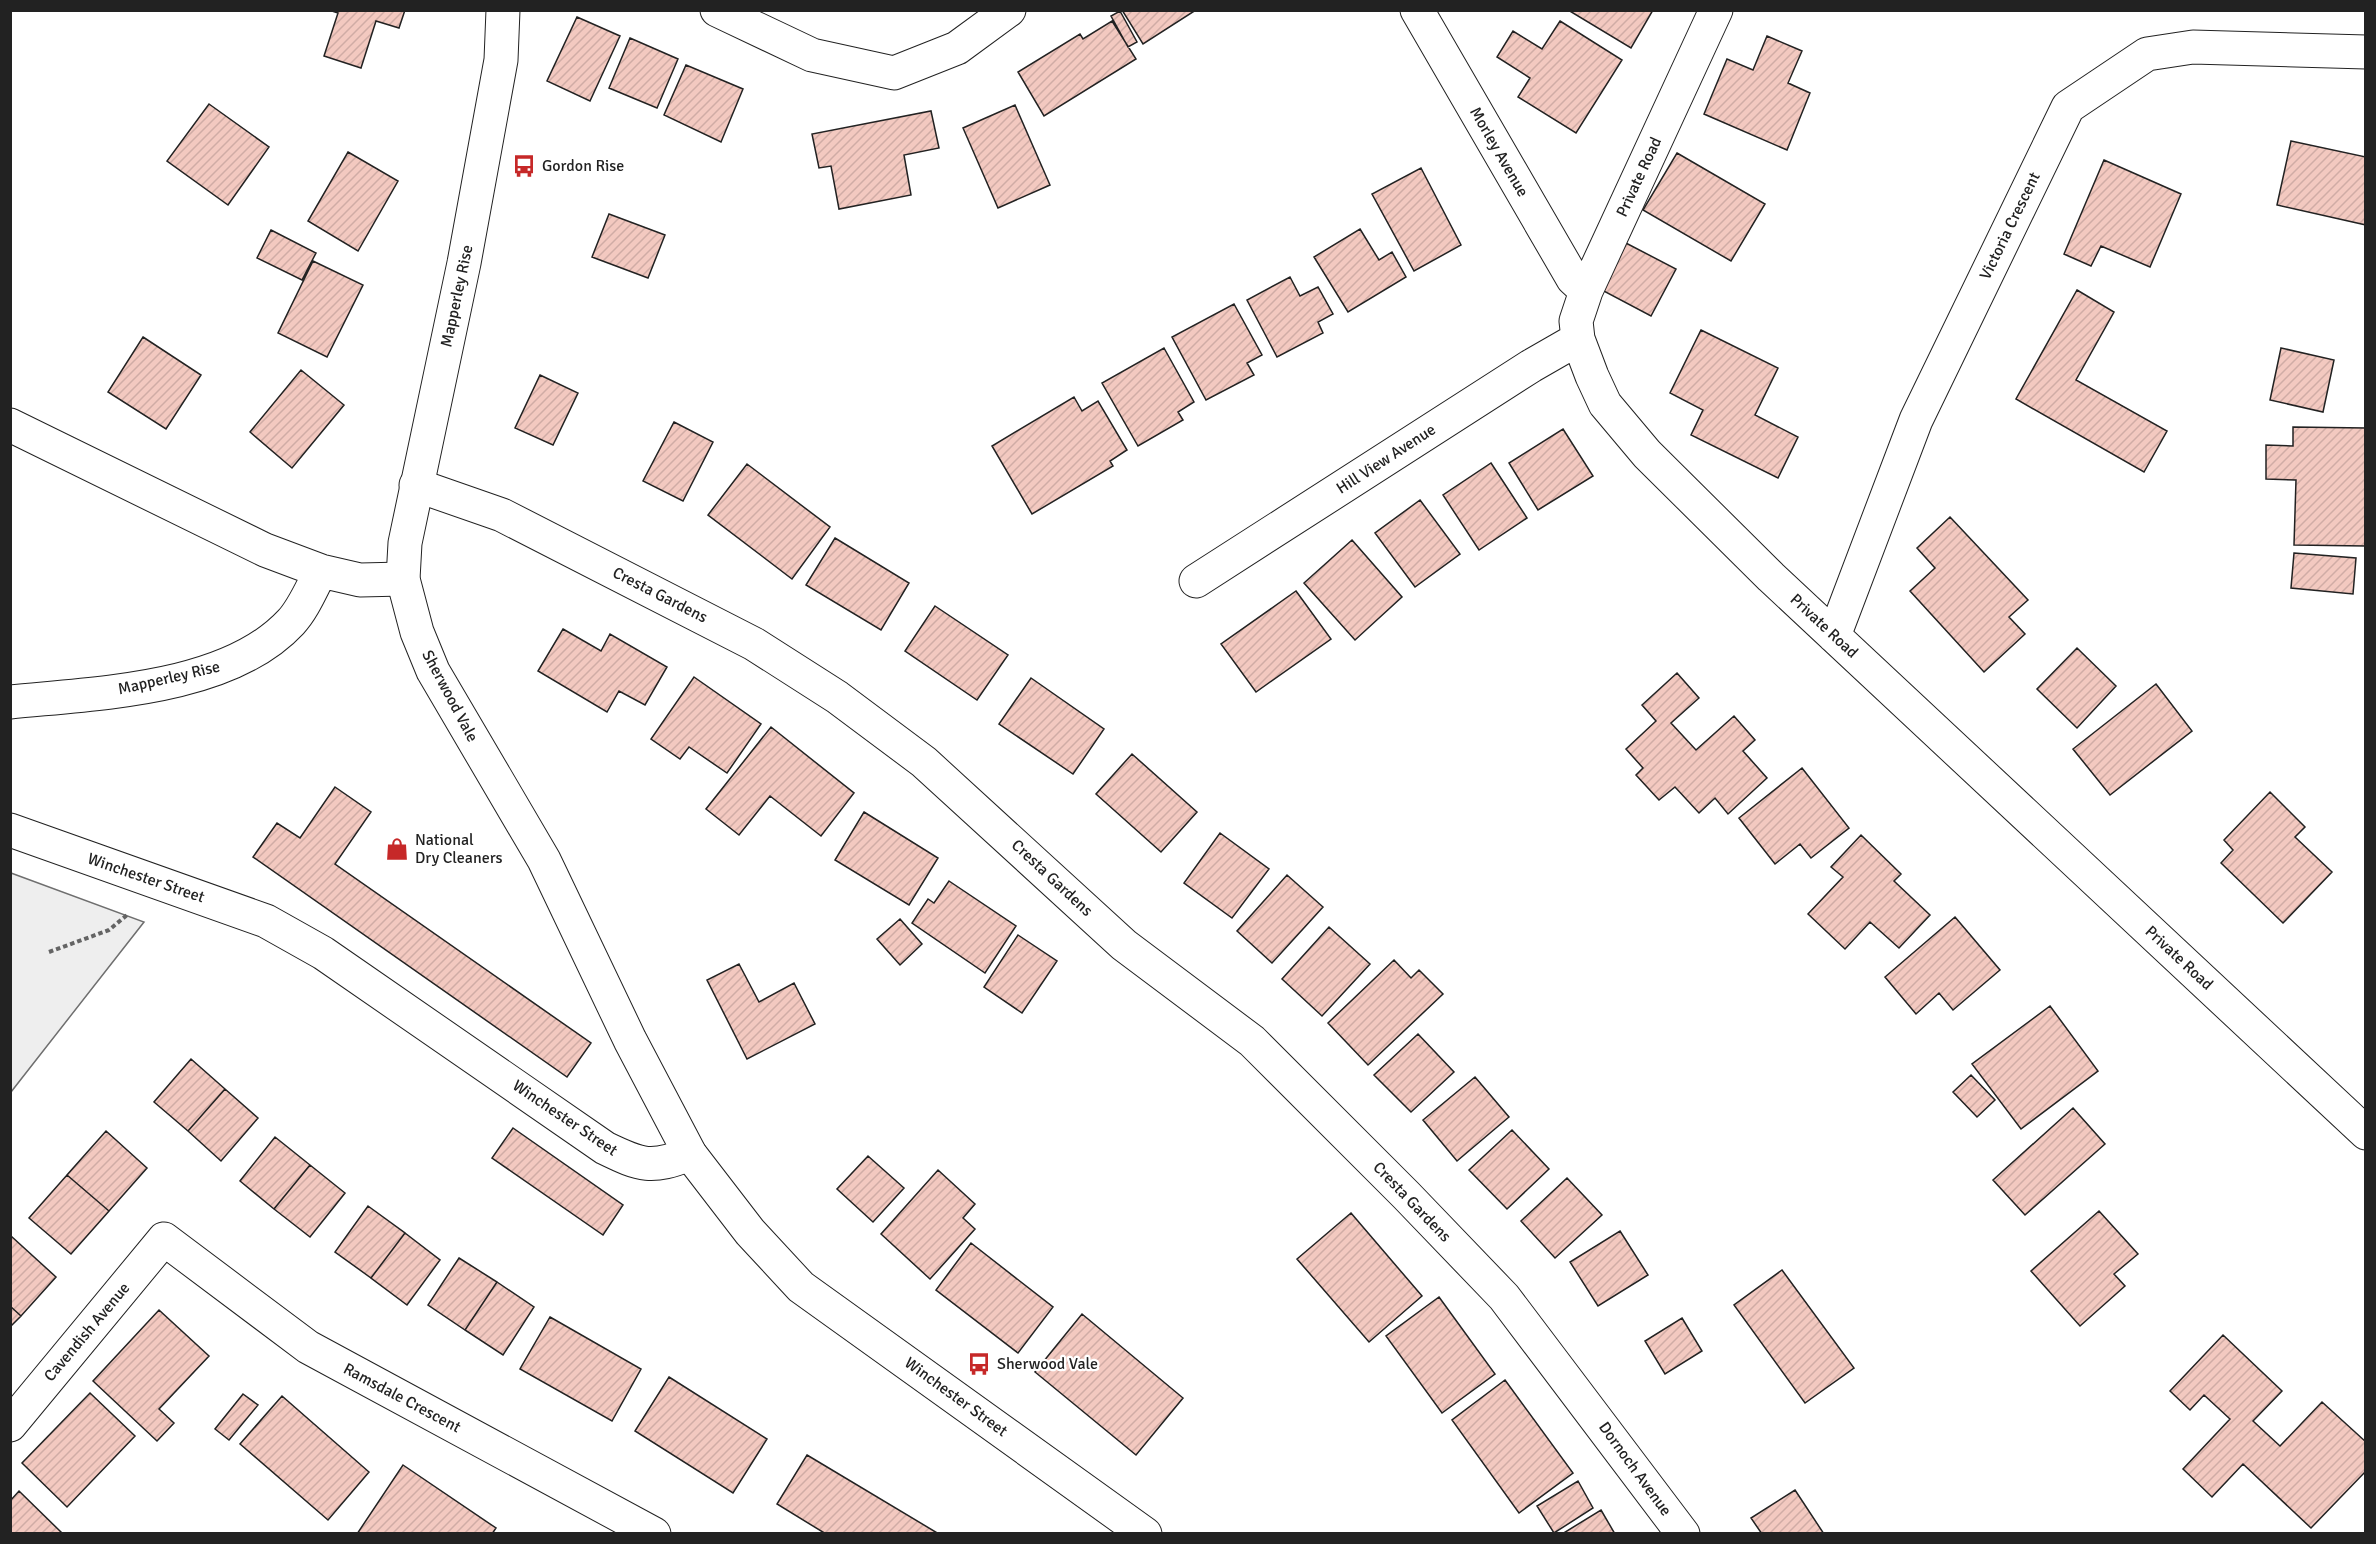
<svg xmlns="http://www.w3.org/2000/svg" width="2376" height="1544" font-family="Signika,sans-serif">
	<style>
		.garden { fill: #eee; stroke: #6f6f6f; stroke-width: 1.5 }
		.building { fill: url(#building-hatch); stroke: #222; stroke-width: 1.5 }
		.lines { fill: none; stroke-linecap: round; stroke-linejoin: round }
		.minor-casing { stroke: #222; stroke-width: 35 }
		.tertiary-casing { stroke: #222; stroke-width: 35 }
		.path { stroke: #646464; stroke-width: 4; stroke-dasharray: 4.5 3; stroke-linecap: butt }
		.minor { stroke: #fff; stroke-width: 33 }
		.tertiary { stroke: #fff; stroke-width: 33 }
		.labels { text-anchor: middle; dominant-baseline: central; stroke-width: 4.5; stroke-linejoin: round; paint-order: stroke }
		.street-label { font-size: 16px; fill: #222; stroke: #fff }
		.poi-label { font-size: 16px; fill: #222; stroke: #fff; text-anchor: start }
	</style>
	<defs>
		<pattern id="building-hatch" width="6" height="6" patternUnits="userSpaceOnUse" patternTransform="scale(1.5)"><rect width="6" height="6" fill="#f3c9c0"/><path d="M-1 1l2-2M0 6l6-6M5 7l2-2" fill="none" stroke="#d0aca5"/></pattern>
	</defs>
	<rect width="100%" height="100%" fill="#fff"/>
	<path class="garden" d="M11,873L144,922L11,1092L10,873Z"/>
	<path class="building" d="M329,10H405L399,28L376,21L361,68L324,56L338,13Z
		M1122,10H1196L1143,44Z
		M1568,10H1653L1631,48Z
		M1120,11L1137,42L1128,47L1111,16Z
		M577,17L620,36L590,101L547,81Z
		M1112,21L1136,59L1044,116L1018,72L1080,34L1083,39Z
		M1560,21L1622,60L1576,133L1518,97L1530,78L1497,57L1513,31L1542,49Z
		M1767,36L1802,51L1788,83L1810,93L1787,150L1704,114L1727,59L1753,70Z
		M630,38L678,59L657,108L609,88Z
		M686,65L743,89L721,142L664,115Z
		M209,104L269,147L228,205L167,161Z
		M1015,105L1050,185L998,208L963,128Z
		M931,111L939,148L904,155L911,195L839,209L831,166L819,168L812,134Z
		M2291,141L2366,157V225L2277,205Z
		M348,152L398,181L358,251L308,221Z
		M1677,153L1765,204L1731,261L1643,210Z
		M2104,160L2181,194L2150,267L2101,246L2091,266L2064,254Z
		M1421,168L1461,245L1414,271L1372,194Z
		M609,214L665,235L648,278L592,257Z
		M1360,229L1379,260L1392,252L1406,277L1348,312L1314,257Z
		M271,230L316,253L302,280L257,258Z
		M1622,241L1676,269L1651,316L1598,288Z
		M313,261L363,285L327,357L278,333Z
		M1290,277L1300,296L1318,287L1333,314L1318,322L1323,333L1277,357L1247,300Z
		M2077,290L2114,312L2076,380L2167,431L2144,472L2016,399Z
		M1234,304L1262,355L1247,363L1254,375L1206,400L1172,337Z
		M1701,330L1778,368L1755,415L1798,437L1778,478L1691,435L1703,410L1670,393Z
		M143,337L201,375L166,429L108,392Z
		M1164,348L1194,402L1178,412L1183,420L1138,446L1102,383Z
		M2281,348L2334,360L2323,412L2270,400Z
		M301,370L344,405L292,468L250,432Z
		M540,375L578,393L553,445L515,428Z
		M1074,397L1082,411L1098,401L1127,450L1110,461L1113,466L1032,514L992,446Z
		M674,422L713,442L683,501L643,481Z
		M2293,427L2366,428V546L2294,545L2296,480L2266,479V445L2293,446Z
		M1563,429L1593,476L1538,510L1509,463Z
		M1491,463L1527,518L1479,550L1443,495Z
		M747,464L830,527L792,579L708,515Z
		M1420,500L1460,554L1415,587L1375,533Z
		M1950,517L2028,600L2009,617L2025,634L1984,672L1910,591L1935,568L1917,548Z
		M835,538L909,583L881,630L806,585Z
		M1352,540L1402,597L1355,640L1304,583Z
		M2294,553L2356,558L2353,594L2291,588Z
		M1296,591L1331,639L1256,692L1221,644Z
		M935,606L1008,655L977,700L905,651Z
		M563,629L601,651L610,634L667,667L645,705L619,691L607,712L538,671Z
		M2077,648L2116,686L2077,728L2037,689Z
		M1677,673L1699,698L1671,723L1696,750L1734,716L1755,740L1743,751L1767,778L1728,814L1715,798L1699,813L1675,787L1659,800L1636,775L1643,768L1626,749L1656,721L1642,705Z
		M694,677L761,724L727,773L689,747L680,759L651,739Z
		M1031,678L1104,729L1073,774L999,724Z
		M2156,684L2192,731L2110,795L2073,749Z
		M771,727L854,793L821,836L770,796L739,835L706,809Z
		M1132,754L1197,812L1161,852L1096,794Z
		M1802,768L1849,828L1811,858L1800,844L1775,864L1739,818Z
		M335,787L371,812L335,864L591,1043L567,1077L253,857L277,823L300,838Z
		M2270,792L2305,827L2295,837L2332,872L2283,923L2221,863L2233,850L2224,840Z
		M864,812L938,858L909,905L835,860Z
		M1220,833L1269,869L1232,918L1184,883Z
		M1861,835L1901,874L1894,881L1930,915L1899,948L1870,922L1845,949L1808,914L1843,877L1831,867Z
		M1287,875L1323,907L1272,963L1237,931Z
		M949,881L1016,926L985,973L912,923L928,899L934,903Z
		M1955,917L2000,970L1953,1010L1939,993L1916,1014L1885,977Z
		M900,919L922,944L900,965L877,939Z
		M1329,927L1370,964L1322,1016L1282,979Z
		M1018,935L1057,961L1022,1013L984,987Z
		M1394,960L1411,978L1419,970L1443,994L1368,1065L1328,1023Z
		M739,964L759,1002L794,983L815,1024L747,1059L707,980Z
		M2050,1006L2098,1071L2021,1129L1972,1064Z
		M1418,1034L1454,1072L1411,1112L1374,1075Z
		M191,1059L225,1089L188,1131L154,1102Z
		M1971,1075L1995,1100L1977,1117L1953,1092Z
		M1475,1077L1509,1117L1457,1161L1423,1120Z
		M225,1089L258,1118L221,1161L188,1131Z
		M2073,1108L2105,1144L2025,1215L1993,1180Z
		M513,1128L623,1205L603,1235L492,1158Z
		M1512,1130L1549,1169L1507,1209L1469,1170Z
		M106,1131L147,1168L109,1211L67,1175Z
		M275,1137L310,1165L274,1209L240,1181Z
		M868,1156L904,1188L873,1222L837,1189Z
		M310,1165L345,1193L310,1237L274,1209Z
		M938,1170L975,1204L963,1218L975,1229L930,1279L881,1234Z
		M67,1175L109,1211L71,1254L29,1218Z
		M1567,1178L1602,1215L1555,1258L1521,1221Z
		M368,1206L405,1233L371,1278L335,1252Z
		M2099,1211L2138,1254L2114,1274L2125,1286L2080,1326L2031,1271Z
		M1351,1213L1422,1296L1369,1342L1297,1259Z
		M1620,1231L1648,1275L1598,1306L1570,1262Z
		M405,1233L440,1260L407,1305L371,1278Z
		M11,1236L56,1277L21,1316L10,1306Z
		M971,1243L1053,1307L1018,1353L936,1290Z
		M459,1258L497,1282L465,1330L428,1305Z
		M1782,1270L1854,1368L1805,1403L1734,1305Z
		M497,1282L534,1307L503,1355L465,1330Z
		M1439,1297L1495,1374L1442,1413L1386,1336Z
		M10,1306L21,1316L10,1327Z
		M159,1310L209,1356L159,1409L174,1423L157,1441L93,1381Z
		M1082,1314L1183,1398L1136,1455L1035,1372Z
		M550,1317L641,1369L612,1421L520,1369Z
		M1682,1318L1702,1351L1665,1374L1645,1341Z
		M2223,1335L2282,1391L2253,1421L2280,1446L2322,1402L2366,1442V1471L2311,1528L2243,1464L2212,1497L2183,1469L2230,1419L2204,1395L2190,1410L2170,1391Z
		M669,1377L767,1439L733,1493L635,1431Z
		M1505,1380L1573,1473L1519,1513L1452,1420Z
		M90,1393L135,1436L67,1507L22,1463Z
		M243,1394L258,1405L229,1440L215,1429Z
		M282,1396L369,1472L328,1520L240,1444Z
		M807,1455L939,1534H826L777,1504Z
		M403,1465L496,1528L492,1534H357Z
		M1578,1481L1593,1508L1554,1533L1537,1506Z
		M1795,1490L1824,1534H1762L1751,1518Z
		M19,1491L63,1534H10V1501Z
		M1601,1510L1615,1534H1562Z"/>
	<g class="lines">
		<g class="minor-casing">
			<path id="minor" d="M717,10L812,55L894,73L957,48L1009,10
				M1417,10L1573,279L1586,291
				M1716,10L1586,291L1576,321L1578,339L1592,376L1605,404L1647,454L1771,577L2366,1133
				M10,425L265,550L321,571L360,580L403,579
				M416,485L502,515L754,644L837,697L924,762L1124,945L1252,1041L1406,1195L1504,1297L1683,1534
				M1196,581L1531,366L1578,339
				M1834,636L1916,420L2068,107L2147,54L2193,47L2366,52
				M10,702C98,693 228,690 291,622C304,608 312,587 321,571
				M10,830L266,921L323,953L605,1148C642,1166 651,1169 690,1154
				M10,1425L164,1239L308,1347L654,1534"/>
		</g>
		<g class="tertiary-casing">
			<path id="tertiary" d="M503,10L501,60L464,263L405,543L403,579L417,632L433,671L544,860L630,1040L690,1154L750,1232L801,1287L1145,1534"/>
		</g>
		<path class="path" d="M49,952L109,930L127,915"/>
		<use href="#minor" class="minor"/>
		<use href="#tertiary" class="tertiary"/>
	</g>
	<defs>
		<g id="bus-bare" transform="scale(1.8)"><path d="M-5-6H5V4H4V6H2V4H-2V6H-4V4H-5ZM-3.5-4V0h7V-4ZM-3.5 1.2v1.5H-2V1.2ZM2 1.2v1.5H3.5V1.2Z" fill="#c62828" stroke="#fff" stroke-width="2.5" paint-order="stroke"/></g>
		<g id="shop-bare" transform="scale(1.8)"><path d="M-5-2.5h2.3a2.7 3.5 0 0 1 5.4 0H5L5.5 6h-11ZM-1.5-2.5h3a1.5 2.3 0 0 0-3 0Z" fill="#c62828" stroke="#fff" stroke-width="2.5" paint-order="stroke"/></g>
	</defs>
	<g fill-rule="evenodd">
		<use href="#bus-bare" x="524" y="166"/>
		<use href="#shop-bare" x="397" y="849"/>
		<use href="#bus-bare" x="979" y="1364"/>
	</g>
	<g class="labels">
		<g class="street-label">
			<text transform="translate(1499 152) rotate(60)">Morley Avenue</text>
			<text transform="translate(1639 177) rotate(-65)">Private Road</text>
			<text transform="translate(2010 226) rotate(-64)">Victoria Crescent</text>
			<text transform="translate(457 296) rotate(-78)">Mapperley Rise</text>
			<text transform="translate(1386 459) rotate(-33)">Hill View Avenue</text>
			<text transform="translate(660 595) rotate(27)">Cresta Gardens</text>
			<text transform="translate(1824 626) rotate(43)">Private Road</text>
			<text transform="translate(169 678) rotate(-13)">Mapperley Rise</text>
			<text transform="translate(450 696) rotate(62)">Sherwood Vale</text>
			<text transform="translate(146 878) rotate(19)">Winchester Street</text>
			<text transform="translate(1052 878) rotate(43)">Cresta Gardens</text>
			<text transform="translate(2179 958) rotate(43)">Private Road</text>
			<text transform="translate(565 1118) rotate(34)">Winchester Street</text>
			<text transform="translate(1412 1202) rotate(46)">Cresta Gardens</text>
			<text transform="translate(87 1332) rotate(-50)">Cavendish Avenue</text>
			<text transform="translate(956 1397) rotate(36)">Winchester Street</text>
			<text transform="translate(402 1398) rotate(28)">Ramsdale Crescent</text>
			<text transform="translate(1635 1469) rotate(54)">Dornoch Avenue</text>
		</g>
		<g class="poi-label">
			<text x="542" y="166">Gordon Rise</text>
			<text x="415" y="840">National<tspan x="415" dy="18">Dry Cleaners</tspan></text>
			<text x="997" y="1364">Sherwood Vale</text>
		</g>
	</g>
	<rect width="2376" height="1544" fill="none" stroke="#222222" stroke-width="24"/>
</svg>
